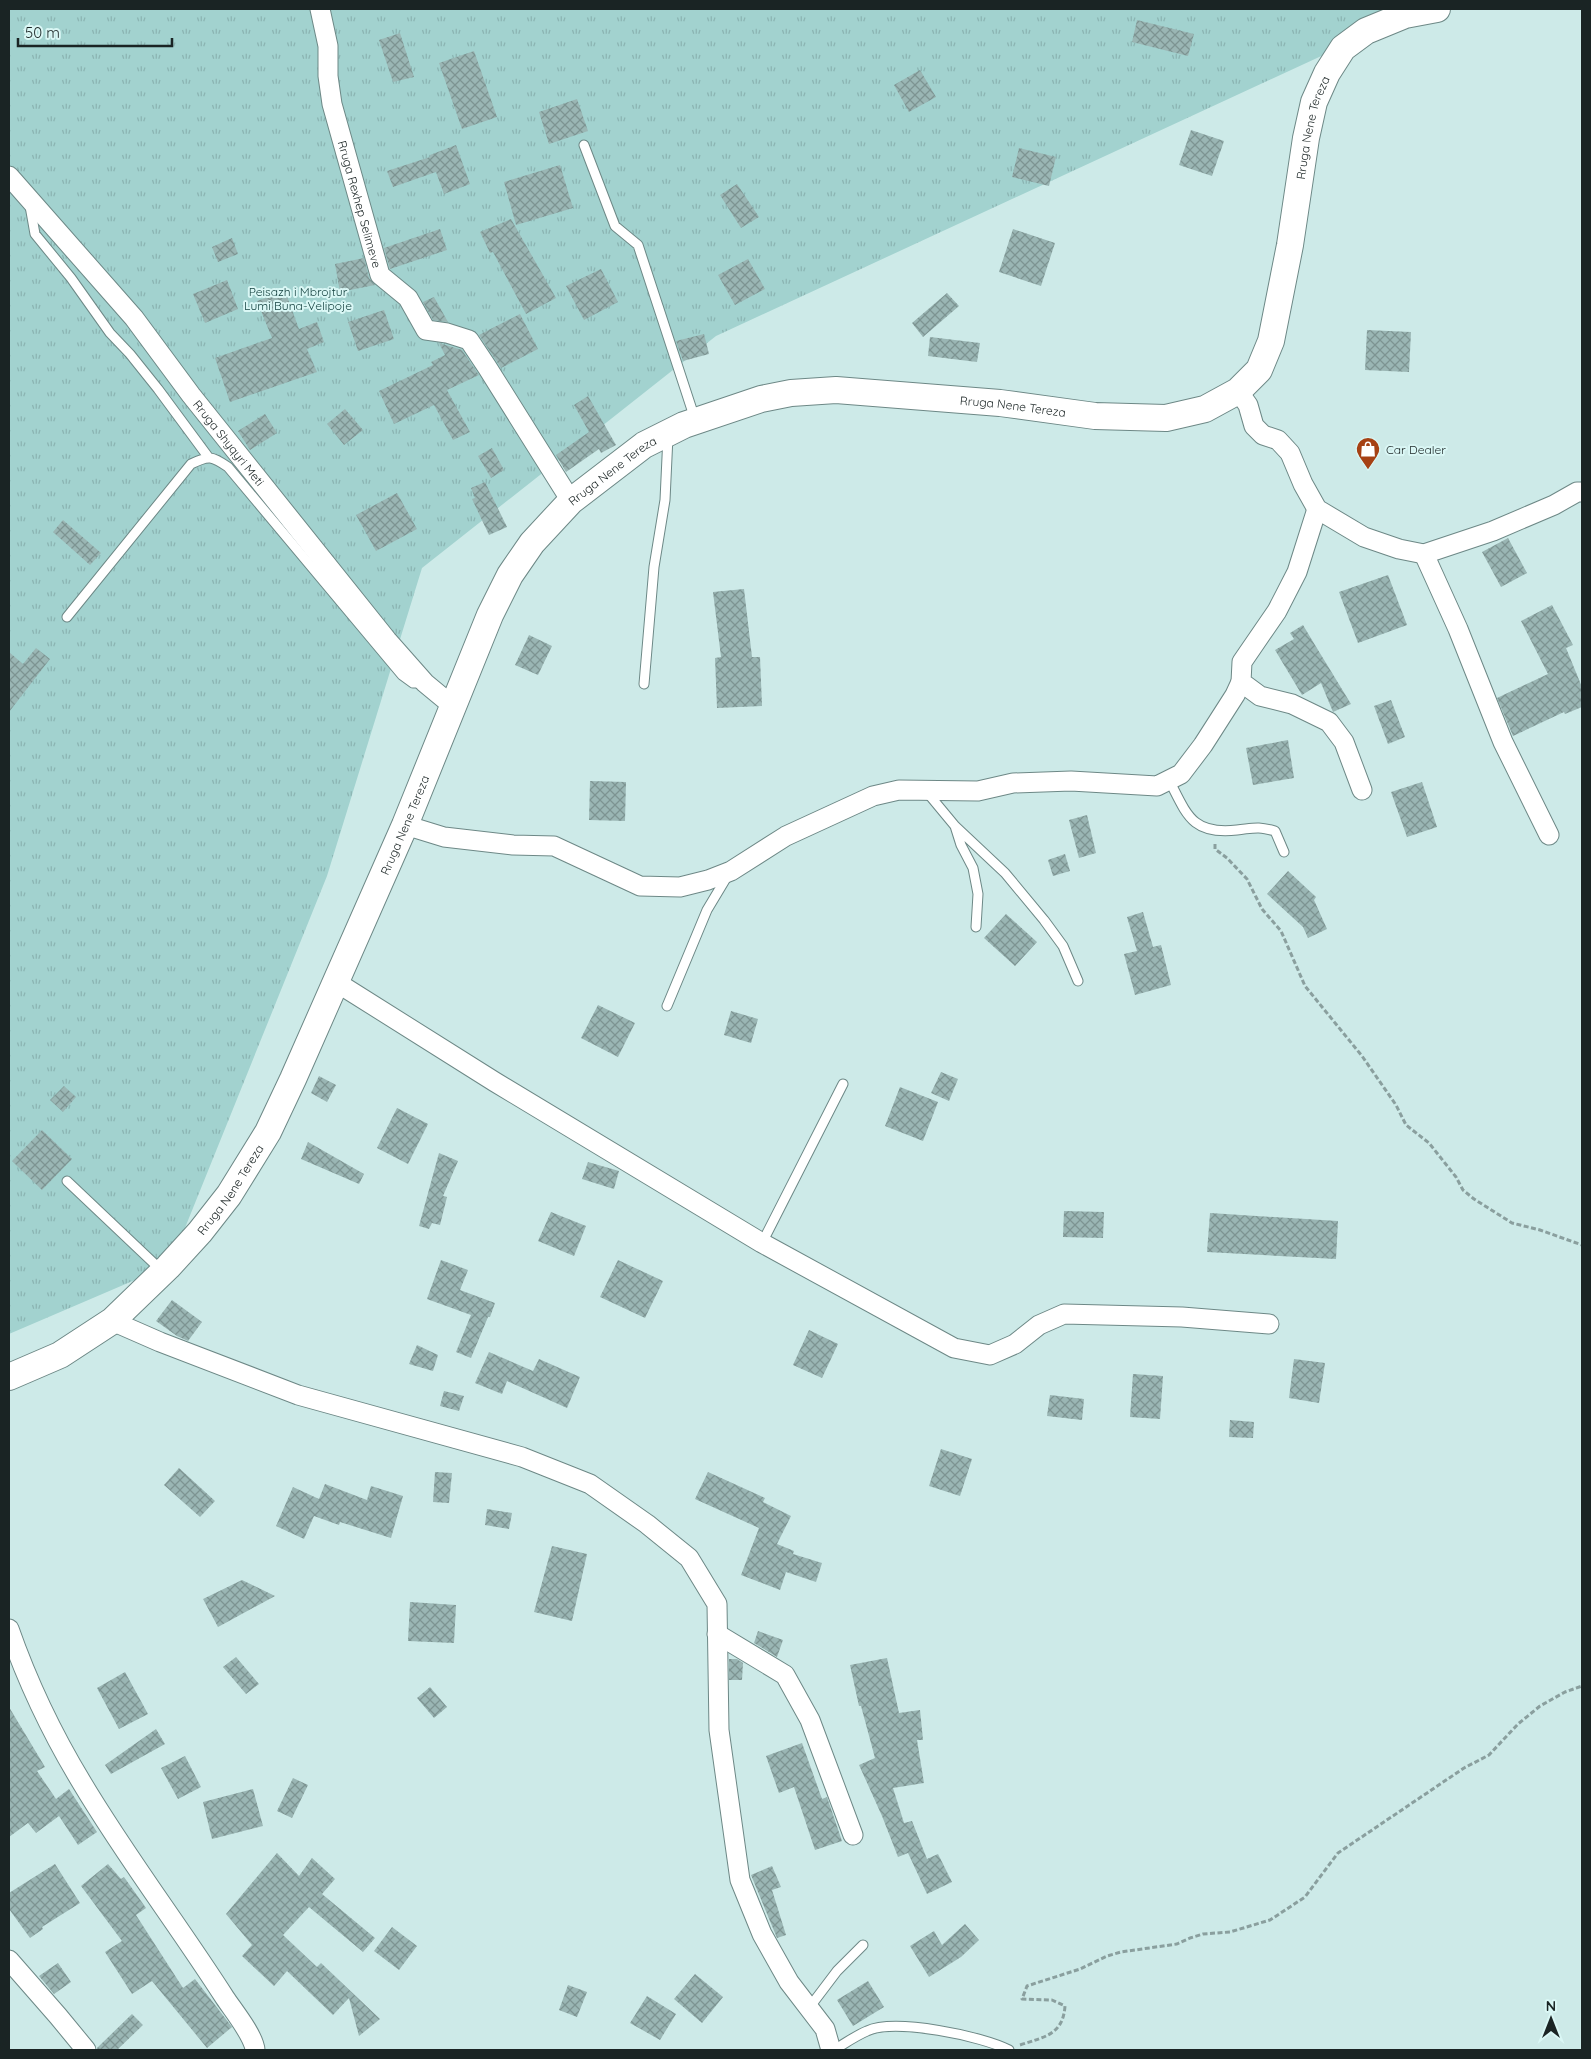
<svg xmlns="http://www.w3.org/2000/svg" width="1591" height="2059" font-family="Quicksand,sans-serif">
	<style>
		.grass { fill: url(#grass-tufts) }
		.building { fill: url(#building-cross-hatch) }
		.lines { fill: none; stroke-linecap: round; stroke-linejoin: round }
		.lane-casing { stroke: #6d8886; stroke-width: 11 }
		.street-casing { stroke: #6d8886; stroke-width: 21 }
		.secondary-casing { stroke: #6d8886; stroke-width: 28 }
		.path { stroke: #8a9f9e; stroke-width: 3; stroke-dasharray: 5 2.5; stroke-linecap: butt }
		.lane { stroke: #fff; stroke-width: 9 }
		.street { stroke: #fff; stroke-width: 19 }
		.secondary { stroke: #fff; stroke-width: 26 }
		.labels { text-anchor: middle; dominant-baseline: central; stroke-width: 4; stroke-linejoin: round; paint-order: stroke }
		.street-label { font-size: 12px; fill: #1a2424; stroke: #daf7f5 }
		.park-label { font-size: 12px; fill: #14413f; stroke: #daf7f5 }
		.poi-label { font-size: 12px; fill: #1a2424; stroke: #daf7f5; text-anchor: start }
	</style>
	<defs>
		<pattern id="grass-tufts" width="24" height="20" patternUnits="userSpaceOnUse" patternTransform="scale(1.25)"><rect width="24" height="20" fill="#a2d2cf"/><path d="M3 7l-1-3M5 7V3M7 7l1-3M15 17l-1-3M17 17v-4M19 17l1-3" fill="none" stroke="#8bb4b2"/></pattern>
		<pattern id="building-cross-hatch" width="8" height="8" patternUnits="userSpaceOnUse" patternTransform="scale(1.25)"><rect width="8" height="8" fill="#9ab6b4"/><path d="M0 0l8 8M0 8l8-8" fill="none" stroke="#7d9492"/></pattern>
	</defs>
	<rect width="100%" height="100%" fill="#cdeae8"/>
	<path class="grass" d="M9,9H1423L716,336L422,568L327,876L170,1265L9,1334Z"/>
	<path class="building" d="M1137,20L1194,34L1188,56L1132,42Z
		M400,33L414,77L393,82L379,40Z
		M474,51L497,117L462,129L439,63Z
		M920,70L936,97L909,112L894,85Z
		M577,99L588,131L549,144L539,112Z
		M1191,130L1224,141L1212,176L1179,165Z
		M456,145L470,184L444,194L436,172L393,187L387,171L430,157V155Z
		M1019,148L1056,157L1049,186L1012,177Z
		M560,165L573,208L516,225L504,182Z
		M737,184L759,217L741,228L720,195Z
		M511,219L556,298L526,314L493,252L490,253L480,232Z
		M440,229L447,250L390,269L384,248Z
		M1013,229L1055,243L1041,286L999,272Z
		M232,238L238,254L218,262L212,247Z
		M364,258L369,278L375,285L340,292L335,264Z
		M748,259L765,289L735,305L718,275Z
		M601,269L618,302L584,320L566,286Z
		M227,280L238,309L205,323L193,294Z
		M285,291L299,329L317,322L324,342L307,349L317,372L230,402L215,358L272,338L257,301Z
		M947,293L959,306L923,337L912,323Z
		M434,297L448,322L433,320L423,302Z
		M384,310L394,339L358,351L348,322Z
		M520,314L538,349L501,368L479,335Z
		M1367,330L1411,332L1409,372L1365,370Z
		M704,334L709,354L683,361L676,341Z
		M930,337L980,343L977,362L928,356Z
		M439,343L462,350L479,375L447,390L470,432L453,440L434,405L394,424L379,391L433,365L431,362L445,355Z
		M588,396L616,445L601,453L599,449L566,472L556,455L589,432L574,405Z
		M345,409L363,430L344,445L327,424Z
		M265,414L277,433L250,450L238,431Z
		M492,448L504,470L491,478L478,456Z
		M485,482L507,527L489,535L472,499L475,498L471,488Z
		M397,493L417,529L376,551L356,515Z
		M63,520L101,553L90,565L53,532Z
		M1508,538L1527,573L1501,587L1482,552Z
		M1388,575L1407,625L1358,643L1339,592Z
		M744,589L752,657H760L762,706L717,708L715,658L721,657L713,592Z
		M1552,605L1573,645L1566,648L1582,687V707L1565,714L1564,712L1513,736L1497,698L1548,674L1521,621Z
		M1303,625L1315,645L1351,704L1333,712L1321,683L1302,695L1275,650L1294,639L1290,633Z
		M529,635L552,646L538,675L515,665Z
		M36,648L50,659L9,712V652L23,664Z
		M1391,700L1405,737L1388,744L1374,706Z
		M1288,740L1294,778L1253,785L1246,748Z
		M590,781L626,782L625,821L589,820Z
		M1422,782L1437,827L1407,837L1391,792Z
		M1087,815L1096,853L1079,858L1069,820Z
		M1065,854L1070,871L1053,876L1048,860Z
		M1288,871L1316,897L1314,900L1327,929L1308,938L1303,927L1267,894Z
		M1143,912L1153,947L1161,945L1171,985L1135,995L1124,954L1137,951L1127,917Z
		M1006,914L1037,942L1015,966L984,938Z
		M598,1005L635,1023L618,1057L581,1038Z
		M731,1011L758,1019L751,1043L724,1035Z
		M941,1072L958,1079L949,1101L931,1093Z
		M319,1076L336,1085L327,1102L311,1093Z
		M64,1086L76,1097L63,1112L50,1100Z
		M900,1087L938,1102L923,1141L885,1126Z
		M397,1108L428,1124L408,1164L377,1148Z
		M42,1130L72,1159L42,1190L12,1161Z
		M308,1142L364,1174L359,1184L301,1159Z
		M439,1153L458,1161L443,1196L447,1197L440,1225L432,1223L429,1229L419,1226Z
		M588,1162L619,1171L614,1189L582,1179Z
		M1064,1211L1104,1212L1103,1238L1063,1237Z
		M551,1212L586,1226L574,1256L538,1241Z
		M1210,1213L1338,1221L1336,1259L1207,1252Z
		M441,1260L468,1270L460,1290L495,1303L490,1317H488L471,1358L456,1352L471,1315L427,1299Z
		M618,1260L663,1281L645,1318L600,1297Z
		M172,1300L202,1322L188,1341L177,1336L156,1321Z
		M809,1330L838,1344L822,1378L793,1365Z
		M417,1345L438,1355L433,1371L409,1364Z
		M489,1352L533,1371L539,1359L580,1377L567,1408L507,1381L502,1394L475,1383Z
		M1294,1359L1325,1363L1319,1403L1289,1398Z
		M1133,1374L1163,1376L1160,1419L1130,1417Z
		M444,1391L464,1396L459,1411L440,1406Z
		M1050,1395L1084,1399L1082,1420L1047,1416Z
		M1230,1420L1254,1422L1253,1438L1229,1437Z
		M941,1449L972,1459L960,1496L929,1486Z
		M179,1468L215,1501L200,1517L164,1485Z
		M435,1472L452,1473L449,1503L433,1502Z
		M708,1472L765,1498L763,1502L791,1516L777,1544L794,1551L793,1554L822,1563L816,1582L786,1572L780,1590L741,1575L759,1528L695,1499Z
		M325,1484L367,1500L371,1486L403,1496L391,1538L340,1522L339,1525L314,1516L304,1539L276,1526L293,1487L319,1499Z
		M487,1509L512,1513L509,1529L485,1525Z
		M552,1546L587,1554L572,1621L534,1612Z
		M242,1580L275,1596L218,1627L203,1599Z
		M410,1602L456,1605L454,1643L408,1641Z
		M758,1631L783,1640L777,1657L754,1643Z
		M236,1657L259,1684L246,1694L223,1667Z
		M887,1658L899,1713L920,1710L923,1740H917L924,1783L893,1788L904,1823L912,1821L927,1859L938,1854L952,1882L927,1894L908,1853L898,1857L882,1816L859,1765L875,1758L861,1706H859L850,1665Z
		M729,1659H737L743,1663L742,1680H729Z
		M125,1672L148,1714L119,1729L97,1688Z
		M430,1687L447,1707L434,1718L417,1698Z
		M9,1707L45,1767L37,1771L56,1799L69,1789L97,1832L78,1845L59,1816L36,1833L28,1823L9,1837Z
		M156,1729L165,1744L111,1774L105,1765Z
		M802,1743L822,1799L827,1797L842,1841L815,1850L794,1787L779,1793L766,1756Z
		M185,1756L201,1787L178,1799L161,1768Z
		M293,1778L308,1785L292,1818L277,1811Z
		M253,1789L263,1826L212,1839L203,1802Z
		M277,1853L299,1876L312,1858L335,1879L322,1894L375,1938L363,1952L309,1907L283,1935L317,1967L321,1963L380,2019L359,2036L349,1998L333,2015L287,1971L274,1986L242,1956L252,1945L226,1914Z
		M55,1864L80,1903L42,1927L43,1929L30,1938L9,1909V1893Z
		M108,1864L121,1879L124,1877L146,1908L136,1915L183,1988L195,1979L232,2027L207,2048L152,1981L132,1994L105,1952L122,1941L81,1886Z
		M772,1866L781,1887L772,1890L786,1935L777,1938L751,1875Z
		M965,1924L979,1940L961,1957L929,1977L910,1946L934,1931L942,1945Z
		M392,1927L417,1946L399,1970L374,1951Z
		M58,1963L71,1982L54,1994L39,1976Z
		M695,1974L723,1997L702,2023L674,1999Z
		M868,1981L884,2007L853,2026L837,2000Z
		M568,1985L587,1992L577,2017L559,2010Z
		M647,1996L676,2014L660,2040L630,2023Z
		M132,2014L143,2025L117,2050H97V2048Z"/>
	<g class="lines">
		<g class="lane-casing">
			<path id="lane" d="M584,145L615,226L638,245L695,419
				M30,206L35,234L71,278L110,333L130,354L158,389L209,458
				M67,617L191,464C209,455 212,456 228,467L402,675L413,683H422
				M644,684L654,567L665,500L668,436
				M1169,780C1187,815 1192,835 1237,830C1255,828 1257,826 1275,831L1284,852
				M926,791L955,826L1005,873L1044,920L1063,946L1078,981
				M955,826L961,845L973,868L978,894L976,927
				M667,1006L707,910L728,875
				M67,1181L161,1270
				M762,1243L843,1084
				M809,2008L837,1971L863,1945
				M834,2050C844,2044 855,2036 867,2031C895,2018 982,2036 1009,2050"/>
		</g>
		<g class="street-casing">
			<g id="street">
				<path id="s1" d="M320,9L328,46V76L332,104L380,275L408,298L426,330L447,333L469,340L487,367L571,501"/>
				<path id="s2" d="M9,176L134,318L191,395L387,640L425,683L454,707"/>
				<path d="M1238,391L1248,405L1254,426L1263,435L1278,440L1290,453L1303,484L1317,509L1364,537L1399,549L1424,554L1493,531L1554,505L1577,492H1582"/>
				<path d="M1317,509L1297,572L1277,611L1242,662L1241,682L1260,696L1292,704L1329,722L1344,742L1362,790"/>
				<path d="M1424,554L1458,629L1503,742L1549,835"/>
				<path d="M405,825L444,837L513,845L554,846L640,886L680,887L708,880L731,871L786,836L873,796L899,790L978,791L1013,783L1071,781L1157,786L1181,774L1203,745L1235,695L1241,682"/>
				<path d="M336,982L495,1082L762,1243L954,1348L990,1355L1015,1344L1039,1325L1064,1314L1182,1317L1269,1324"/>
				<path d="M112,1321L160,1342L298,1395L522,1457L590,1484L647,1524L689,1558L717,1604L719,1730L740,1880L762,1934L789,1982L825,2029L831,2050"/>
				<path d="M9,1629C29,1686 51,1732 82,1783C126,1857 179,1926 225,1998C233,2010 254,2036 255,2050"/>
				<path d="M717,1634L785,1675L810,1720L853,1835"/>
				<path d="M9,1960L58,2016L86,2050"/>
			</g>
		</g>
		<g class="secondary-casing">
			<g id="secondary">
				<path id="s3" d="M9,1377L60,1355L112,1321L168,1267L200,1232L229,1195L268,1132L293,1079L405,825L490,615L510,575L532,543L571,501L644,445L684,425L761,399L791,393L836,390L1000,403L1095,416L1166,418L1205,409L1238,391L1259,370L1271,341L1290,245L1306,138L1314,102L1327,73L1343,48L1366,31L1405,15L1437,9"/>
			</g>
		</g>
		<path class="path" d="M1215,844V849L1227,858L1247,879L1262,909L1281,931L1305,986L1362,1056L1396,1105L1406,1125L1429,1143L1456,1177L1463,1190L1474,1199L1512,1223L1540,1230L1582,1245
			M1020,2045C1044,2037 1063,2035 1065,2006L1052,2000L1022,1999L1027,1986L1080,1969L1107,1956L1121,1952L1177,1944L1190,1938L1203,1934L1230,1932L1270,1920L1305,1897L1338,1853L1464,1768L1489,1755L1518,1724L1540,1706L1565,1692L1582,1686"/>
		<use href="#lane" class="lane"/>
		<use href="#street" class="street"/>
		<use href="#secondary" class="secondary"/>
	</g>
	<defs>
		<g id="shop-pin" transform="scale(1.25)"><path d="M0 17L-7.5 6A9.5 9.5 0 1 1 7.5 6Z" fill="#a64114" stroke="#daf7f5"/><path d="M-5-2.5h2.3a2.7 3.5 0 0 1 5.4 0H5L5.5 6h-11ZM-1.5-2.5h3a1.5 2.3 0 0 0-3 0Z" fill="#fff"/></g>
	</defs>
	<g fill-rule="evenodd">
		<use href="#shop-pin" x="1368" y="449"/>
	</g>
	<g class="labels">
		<g class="street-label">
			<text stroke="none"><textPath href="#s3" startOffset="2049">Rruga Nene Tereza</textPath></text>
			<text stroke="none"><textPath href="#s1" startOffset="200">Rruga Rexhep Selimeve</textPath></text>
			<text stroke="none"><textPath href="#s3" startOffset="1539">Rruga Nene Tereza</textPath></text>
			<text stroke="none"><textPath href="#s2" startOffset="346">Rruga Shyqyri Meti</textPath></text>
			<text stroke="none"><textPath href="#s3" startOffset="1119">Rruga Nene Tereza</textPath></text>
			<text stroke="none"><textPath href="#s3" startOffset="700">Rruga Nene Tereza</textPath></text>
			<text stroke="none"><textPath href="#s3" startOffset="295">Rruga Nene Tereza</textPath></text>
		</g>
		<g class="park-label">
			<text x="298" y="291">Peisazh i Mbrojtur<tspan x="298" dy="14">Lumi Buna-Velipoje</tspan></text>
		</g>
		<g class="poi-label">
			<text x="1386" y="449">Car Dealer</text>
		</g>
	</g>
	<rect width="1591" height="2059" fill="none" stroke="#1a2424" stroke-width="20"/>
	<g transform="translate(1551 2019)" stroke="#daf7f5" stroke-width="4" paint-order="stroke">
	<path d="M0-4L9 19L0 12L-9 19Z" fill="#1a2424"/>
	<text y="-8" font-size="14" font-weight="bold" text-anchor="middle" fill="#1a2424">N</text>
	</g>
	<path d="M18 38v8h154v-8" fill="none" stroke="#1a2424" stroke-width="2.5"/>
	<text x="25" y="38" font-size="15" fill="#1a2424" stroke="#daf7f5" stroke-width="4" paint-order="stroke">50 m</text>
</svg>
